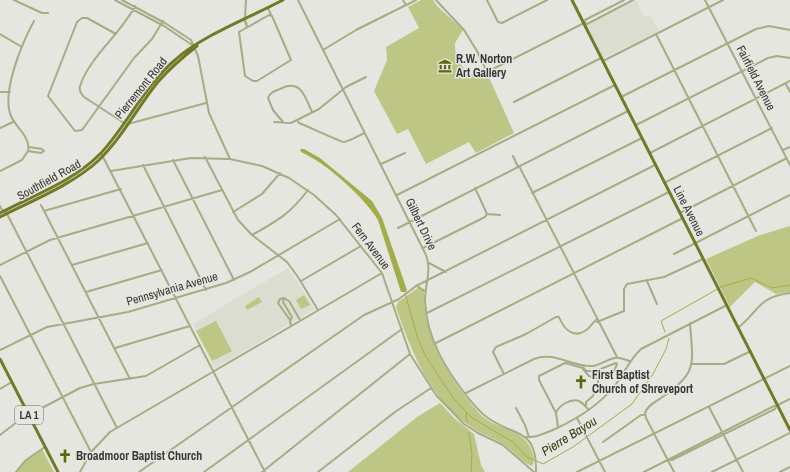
<svg xmlns="http://www.w3.org/2000/svg" width="790" height="472" font-family="'Archivo Narrow',sans-serif">
	<style>
		.built { fill: #dbddd0 }
		.green { fill: #bec685 }
		.water { fill: #a3ac49 }
		.lines { fill: none; stroke-linecap: round; stroke-linejoin: round }
		.stream { stroke: #a3ac49; stroke-width: 1 }
		.minor { stroke: #a6ac84; stroke-width: 2 }
		.major { stroke: #737a27; stroke-width: 3 }
		.labels { text-anchor: middle; dominant-baseline: central; stroke-width: 3; stroke-linejoin: round; paint-order: stroke }
		.shield { fill: #e5e6e0; stroke: #6b6c68; stroke-width: 1 }
		.shield-label { font-size: 11px; font-weight: bold; fill: #373735 }
		.poi-label { font-size: 12px; font-weight: bold; fill: #373735; stroke: #e5e6e0; text-anchor: start }
		.street-label { font-size: 12px; fill: #373735; stroke: #e5e6e0 }
		.water-label { font-size: 13px; font-style: italic; fill: #35390f; stroke: #e5e6e0 }
	</style>
	<rect width="100%" height="100%" fill="#e5e6e0"/>
	<path class="built" d="M636,0L644,17L650,15L659,31L603,58L587,25Z
		M288,268L315,309L215,368L193,324Z"/>
	<path class="green" d="M421,0H433L437,6L463,30L455,43C454,57 461,69 474,76L487,73L514,133L476,153L469,142L426,164L408,129L397,134L374,91L387,60L386,47L419,28L408,7Z
		M790,226V292L776,294L755,282L730,307L706,259L760,235Z
		M419,287L424,291C423,329 439,361 462,392C468,400 474,408 481,415C494,427 512,428 524,439C530,444 537,458 532,466C522,463 513,450 503,444C493,437 481,434 471,427C430,399 411,351 396,307L398,302Z
		M304,295L310,305L301,309L296,300Z
		M259,297L262,302L247,310L245,306Z
		M216,321L232,351L212,361L196,331Z
		M440,403L454,418L474,434L481,465L485,472H348L417,417Z
		M42,449L54,472H16L26,460Z"/>
	<path class="water" d="M300,149H304L320,158L372,201L382,218L407,290L406,292H401L378,220C365,198 325,162 301,152Z"/>
	<g class="lines">
		<path class="stream" d="M405,293L418,339L425,355L453,398L472,418L513,442L527,457L543,464L573,447L632,404L653,374L666,349L669,338
			M665,332L661,321L721,287L751,278L772,288L790,285
			M466,413L467,422
			M469,433L472,454L471,472"/>
		<path class="minor" d="M14,0L42,13H48
			M115,0L164,26L192,45
			M122,0L165,23L191,40L198,56L209,113L230,159L262,166L289,178L314,195L336,215L382,273L410,354L436,395L464,424L478,433L503,445L534,472
			M298,0L426,255C432,270 425,284 425,300C426,338 446,370 469,399C476,407 482,415 491,420C518,437 537,430 536,472
			M403,0L406,5
			M436,0L464,30L477,51L487,72L584,23L585,20L624,0
			M487,0L498,22L502,23L547,0
			M705,0L790,165
			M268,8L271,15
			M269,15L272,16L291,60L257,81H253L245,76L239,32Z
			M245,18L246,0
			M244,20L246,22L247,27L245,22
			M585,23L587,24L633,0
			M0,34L22,47
			M116,34L87,18H82L77,22L48,96L75,131L82,130L134,58L152,39L163,21
			M656,34L756,231
			M323,50L356,30L416,0
			M603,61L723,0
			M786,84L790,92
			M0,92H10
			M621,97L756,29L769,26L790,30
			M514,102L601,58
			M297,120L299,123C307,126 341,142 344,142C351,141 359,135 365,133
			M274,122L291,123L319,109L346,87L366,77
			M283,122L273,110L268,98C270,92 275,91 280,89C301,78 305,97 312,112
			M124,123L84,97C81,94 79,90 80,86C90,56 121,34 135,6
			M128,124L206,103
			M636,125L768,58L777,56L790,58
			M0,128L13,122
			M783,150L790,147
			M28,151L41,153L44,151L42,149L29,147
			M650,153L790,81
			M102,155L265,472
			M513,156L518,167
			M205,157L238,220L252,235L287,262L298,277L318,310
			M173,160L234,280
			M381,164L405,153
			M143,165L206,290
			M519,166L617,357
			M0,171L22,160L28,151C31,137 16,128 11,116C1,93 22,43 34,21
			M111,171L191,158L230,159
			M664,183L772,128
			M475,188L487,214L500,215
			M532,193L642,138
			M397,195L615,85
			M41,205L130,379
			M0,206L3,212
			M5,210L117,428
			M44,211L121,189
			M233,212L262,194L280,173
			M680,213L787,158
			M398,228L628,111
			M252,235C277,221 290,214 308,190
			M423,248L485,217L487,214
			M674,254L790,195
			M429,263L446,272
			M0,265L50,240L222,190
			M72,265L148,243
			M0,276L91,452
			M301,281L361,246
			M647,281L657,304
			M417,286L425,291
			M86,292L162,270
			M284,298L280,299L278,303L290,320
			M427,313L669,192
			M597,322L624,311V289L627,284L664,277L703,259
			M291,326L290,321L292,317L283,302L284,298L289,301L300,320
			M739,327C760,310 758,297 790,293
			M434,344L683,218
			M115,348L190,326
			M0,350L47,327L128,312L226,283L250,272L340,219
			M692,364H724L751,351
			M583,368L587,371H595L616,363L617,364L614,371L599,379L589,376L583,369
			M504,374L493,352L496,347L526,334L556,317H559C563,327 572,339 585,331C590,328 592,323 596,320
			M0,389L12,382
			M466,393L534,359C555,351 571,367 592,366C600,366 607,359 615,358C619,357 626,360 630,361
			M586,405V402L593,396L599,379
			M709,407L743,472
			M516,408L525,425L529,437
			M556,413L539,380V376L565,363L583,368L584,366
			M577,418L605,472
			M558,427L556,413C558,406 571,398 579,401C583,403 586,407 589,410
			M0,435L21,419L80,388L94,384L146,376L200,345
			M526,437C536,438 545,433 555,429C579,418 600,405 616,384C625,372 630,359 641,349L727,305
			M603,442L641,415H645
			M669,460H672L775,409L776,406L790,399
			M16,472L26,460L45,447
			M80,472L91,452L110,432L382,273
			M139,472L364,315L399,299L416,286L655,165
			M204,472L402,329
			M262,472L410,354
			M318,472L395,412L431,388
			M577,472L790,366
			M644,472L774,406H776
			M674,472L646,418L645,413C647,406 655,402 661,398C698,373 693,365 690,323
			M712,472L790,433
			M780,472L790,467"/>
		<path class="major" d="M572,0L790,430
			M0,213C34,195 74,181 101,153C128,124 144,86 175,60C201,36 251,17 283,0
			M0,217C31,201 72,185 98,161C122,138 137,108 157,83C169,69 183,57 197,46
			M0,359L58,472"/>
	</g>
	<defs>
		<g id="museum-bare" transform="scale(1.08)"><path d="M0-6L6-3V-2H-6V-3ZM-5-1h2V3h-2ZM-1-1h2V3h-2ZM3-1h2V3H3ZM-6 4H6V6H-6Z" fill="#616707" stroke="#e5e6e0" stroke-width="2.5" paint-order="stroke"/></g>
		<g id="church-bare" transform="scale(1.08)"><path d="M-1.2-6h2.4v3.5h3.3v2.4h-3.3V6h-2.4V-.1h-3.3v-2.4h3.3Z" fill="#616707" stroke="#e5e6e0" stroke-width="2.5" paint-order="stroke"/></g>
	</defs>
	<g fill-rule="evenodd">
		<use href="#museum-bare" x="445" y="66"/>
		<use href="#church-bare" x="581" y="382"/>
		<use href="#church-bare" x="65" y="456"/>
	</g>
	<g class="labels">
		<rect class="shield" x="15" y="406" width="28" height="18" rx="3"/>
		<g class="shield-label">
			<text x="29" y="415">LA 1</text>
		</g>
		<g class="poi-label">
			<text x="456" y="59">R.W. Norton<tspan x="456" dy="14">Art Gallery</tspan></text>
			<text x="592" y="375">First Baptist<tspan x="592" dy="14">Church of Shreveport</tspan></text>
			<text x="76" y="456">Broadmoor Baptist Church</text>
		</g>
		<g class="street-label">
			<text transform="translate(756 78) rotate(63)">Fairfield Avenue</text>
			<text transform="translate(141 88) rotate(-51)">Pierremont Road</text>
			<text transform="translate(49 180) rotate(-29)">Southfield Road</text>
			<text transform="translate(689 211) rotate(63)">Line Avenue</text>
			<text transform="translate(421 224) rotate(64)">Gilbert Drive</text>
			<text transform="translate(371 246) rotate(53)">Fern Avenue</text>
			<text transform="translate(172 289) rotate(-16)">Pennsylvania Avenue</text>
		</g>
		<g class="water-label">
			<text transform="translate(569 436) rotate(-32)">Pierre Bayou</text>
		</g>
	</g>
</svg>
